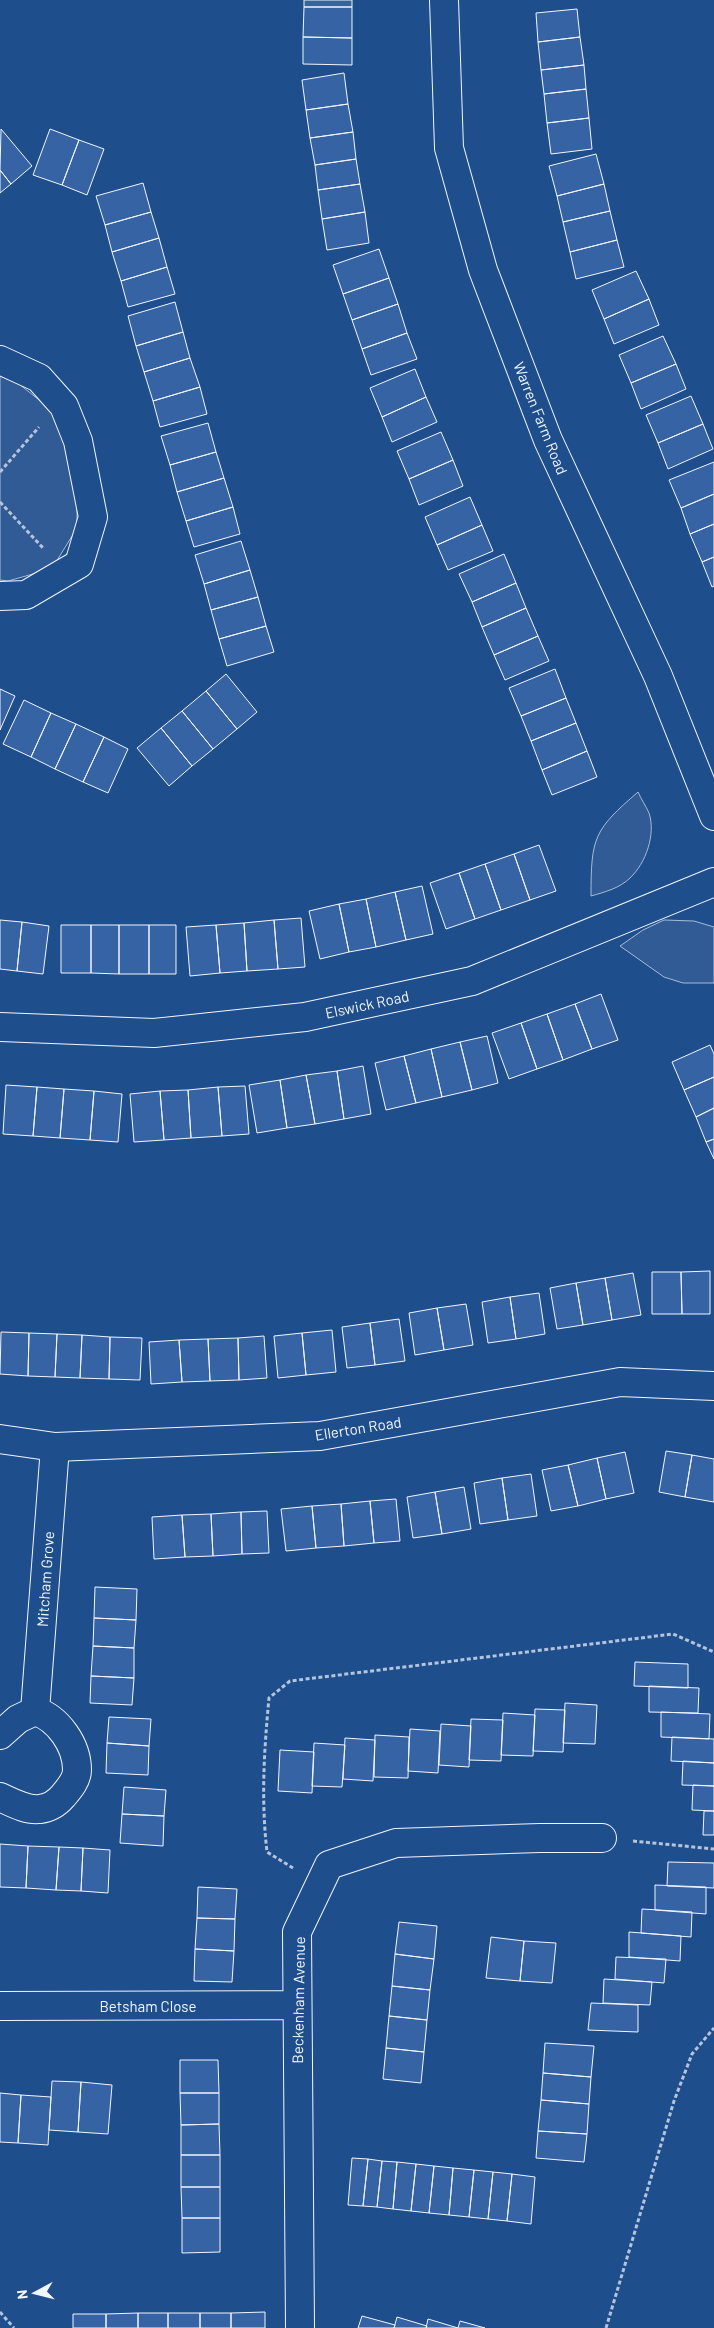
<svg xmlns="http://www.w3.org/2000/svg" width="714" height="2328" font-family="Barlow,sans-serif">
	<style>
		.green { fill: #305b95; stroke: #a8bbd7 }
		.building { fill: #3563a3; stroke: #f2f6ff }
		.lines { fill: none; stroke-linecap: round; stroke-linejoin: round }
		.street-casing { stroke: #f2f6ff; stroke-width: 30 }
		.path { stroke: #b3c4dc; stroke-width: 3; stroke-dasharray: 4 2.5; stroke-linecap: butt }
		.street { stroke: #1f4e8c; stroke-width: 28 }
		.labels { text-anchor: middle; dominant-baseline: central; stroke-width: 4; stroke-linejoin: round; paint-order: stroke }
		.street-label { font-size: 15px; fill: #f2f6ff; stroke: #1f4e8c }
	</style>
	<rect width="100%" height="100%" fill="#1f4e8c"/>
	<path class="green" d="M0,376L19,384L53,411L68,447L77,484V528L56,562L33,574L8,581L0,580Z
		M638,792C641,799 646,806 649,813C656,834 646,863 630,878C620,888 605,892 591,896C591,837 594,830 638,792Z
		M664,920L694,921L714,927V983H683L664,977L620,946L643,930Z"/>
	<path class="building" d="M304,0H352V7H304Z
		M304,7H352V38L303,37Z
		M577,9L580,37L538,42L536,13Z
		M303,37L352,38V65L303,64Z
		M580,37L584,65L541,70L538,42Z
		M584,65L586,89L544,94L541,70Z
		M344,73L348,104L306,110L302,80Z
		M586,89L589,118L547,123L544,94Z
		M348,104L353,132L310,138L306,110Z
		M589,118L592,149L551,154L547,123Z
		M1,129L32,166L11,184L0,170Z
		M50,129L79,140L62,185L33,175Z
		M353,132L356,159L315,165L310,138Z
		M79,140L104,149L87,195L62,185Z
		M596,154L604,184L557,196L549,166Z
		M356,159L360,184L318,190L315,165Z
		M0,170L11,184L0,193Z
		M143,183L151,212L105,225L96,196Z
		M360,184L365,212L322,219L318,190Z
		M604,184L610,211L563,222L557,196Z
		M610,211L617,240L570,252L563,222Z
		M151,212L159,238L112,252L105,225Z
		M365,212L369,243L327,250L322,219Z
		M159,238L167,267L121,281L112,252Z
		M617,240L624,267L576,279L570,252Z
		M379,249L389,278L343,294L333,265Z
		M167,267L175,294L128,307L121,281Z
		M636,271L649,299L604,319L592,290Z
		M389,278L398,304L352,320L343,294Z
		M649,299L659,325L614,344L604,319Z
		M175,302L183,332L136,346L128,316Z
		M398,304L407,333L362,349L352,320Z
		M183,332L190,358L144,372L136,346Z
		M407,333L417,359L371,375L362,349Z
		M663,336L676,364L631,383L619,355Z
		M190,358L200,387L153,401L144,372Z
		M676,364L686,389L641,409L631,383Z
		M415,369L426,397L382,417L370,388Z
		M200,387L207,414L160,427L153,401Z
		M691,396L703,424L658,443L646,415Z
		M426,397L437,422L392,442L382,417Z
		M208,423L216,452L170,465L161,436Z
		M703,424L713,449L668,469L658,443Z
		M441,432L453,460L409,479L397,451Z
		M216,452L224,478L177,492L170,465Z
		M453,460L463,486L419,505L409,479Z
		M714,462V494L681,508L669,480Z
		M224,478L233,507L186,521L177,492Z
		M714,494V524L690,534L681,508Z
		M470,497L482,525L437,545L425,517Z
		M233,507L240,534L194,547L186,521Z
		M714,524V557L702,562L690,534Z
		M482,525L493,551L448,570L437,545Z
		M241,541L250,570L204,584L195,555Z
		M504,554L516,583L472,602L459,574Z
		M714,557V586L712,587L702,562Z
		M250,570L258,597L211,610L204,584Z
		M516,583L526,608L482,627L472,602Z
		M258,597L266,626L219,639L211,610Z
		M526,608L538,636L494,655L482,627Z
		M266,626L274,652L227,666L219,639Z
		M538,636L549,661L505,680L494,655Z
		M555,669L566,698L521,716L509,688Z
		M226,674L257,712L237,729L206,691Z
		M0,689L15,696L0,730Z
		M206,691L237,729L213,749L182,711Z
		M566,698L576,723L531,741L521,716Z
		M24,700L51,713L31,757L3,744Z
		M182,711L213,749L192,766L161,728Z
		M51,713L76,724L55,769L31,757Z
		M576,723L587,751L542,770L531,741Z
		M76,724L104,737L83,782L55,769Z
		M161,728L192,766L169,786L137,748Z
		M104,737L128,749L108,793L83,782Z
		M587,751L597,777L552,795L542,770Z
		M539,845L556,891L530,900L514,854Z
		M514,854L530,900L501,910L485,864Z
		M485,864L501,910L475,919L459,873Z
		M459,873L475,919L446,929L430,883Z
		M422,886L433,934L406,940L395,892Z
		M395,892L406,940L376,947L366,899Z
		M366,899L376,947L349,952L339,904Z
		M339,904L349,952L320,959L309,911Z
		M301,918L305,967L278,969L274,920Z
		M0,920L22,922L17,971L0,969Z
		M274,920L278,969L247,971L244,923Z
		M22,922L49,926L43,974L17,971Z
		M244,923L247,971L220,973L216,925Z
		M61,925H91V973H61Z
		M91,925H119V974L91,973Z
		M119,925H149V974H119Z
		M149,925H176V974H149Z
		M216,925L220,973L190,976L186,927Z
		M601,994L618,1040L592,1049L575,1004Z
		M575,1004L592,1049L563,1060L547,1014Z
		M547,1014L563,1060L537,1069L521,1023Z
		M521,1023L537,1069L509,1079L492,1033Z
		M487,1036L498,1083L472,1090L460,1042Z
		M460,1042L472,1090L442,1097L431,1049Z
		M710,1045L714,1054V1077L684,1090L672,1062Z
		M431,1049L442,1097L416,1103L404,1056Z
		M404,1056L416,1103L386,1110L375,1063Z
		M363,1066L371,1114L344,1119L337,1071Z
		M337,1071L344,1119L315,1124L306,1075Z
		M306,1075L315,1124L287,1128L280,1080Z
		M714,1077V1108L696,1117L684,1090Z
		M280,1080L287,1128L257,1133L249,1085Z
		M6,1085L37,1087L33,1136L3,1134Z
		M245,1086L249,1134L222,1136L218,1087Z
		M37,1087L64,1089L60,1138L33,1136Z
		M218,1087L222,1136L191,1138L188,1090Z
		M64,1089L94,1091L90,1140L60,1138Z
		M188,1090L191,1138L164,1140L160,1091Z
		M94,1091L122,1094L118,1142L90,1140Z
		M160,1091L164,1140L134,1142L130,1094Z
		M714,1108V1139L706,1142L696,1117Z
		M714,1139V1159L706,1142Z
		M710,1271V1314H682L681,1272Z
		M652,1272H681L682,1314H652Z
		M633,1273L641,1315L612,1320L605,1278Z
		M605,1278L612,1320L583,1325L576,1283Z
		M576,1283L583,1325L557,1329L550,1288Z
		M539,1293L545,1334L516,1339L510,1297Z
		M510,1297L516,1339L488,1343L482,1302Z
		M466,1304L473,1345L444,1350L437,1308Z
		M437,1308L444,1350L415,1355L409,1313Z
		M399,1319L405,1361L375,1365L370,1323Z
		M370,1323L375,1365L347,1368L342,1327Z
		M332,1330L336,1372L306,1375L302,1333Z
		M1,1332L29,1333L28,1376L0,1374Z
		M29,1333L57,1334L55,1377L28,1376Z
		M302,1333L306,1375L278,1378L274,1336Z
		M57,1334L82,1335L80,1378L55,1377Z
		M82,1335L110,1337L109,1379L80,1378Z
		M264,1336L267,1378L239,1380L238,1338Z
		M110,1337L142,1338L140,1380L109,1379Z
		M238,1338L239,1380L210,1381L208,1339Z
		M208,1339L210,1381L182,1382L179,1340Z
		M179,1340L182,1382L151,1384L149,1342Z
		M666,1451L692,1455L685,1497L659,1492Z
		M625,1452L634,1493L606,1499L597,1458Z
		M692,1455L714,1459V1502L685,1497Z
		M597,1458L606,1499L578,1506L568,1465Z
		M568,1465L578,1506L551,1511L542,1470Z
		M531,1474L537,1516L508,1520L502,1478Z
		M502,1478L508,1520L480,1524L474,1483Z
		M464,1487L471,1529L442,1534L435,1492Z
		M435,1492L442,1534L413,1538L407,1497Z
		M396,1499L400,1541L374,1543L370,1501Z
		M370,1501L374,1543L344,1546L341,1504Z
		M341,1504L344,1546L316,1548L312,1506Z
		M312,1506L316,1548L286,1551L281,1509Z
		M267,1511L269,1553L242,1554L241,1512Z
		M241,1512L242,1554L213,1556L211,1514Z
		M211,1514L213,1556L185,1557L182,1515Z
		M182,1515L185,1557L154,1559L152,1517Z
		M95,1587L137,1589L136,1620L94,1618Z
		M94,1618L136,1620L134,1648L93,1646Z
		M93,1646L134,1648V1678L91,1676Z
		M635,1662L688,1664V1688L634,1686Z
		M91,1676L134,1678L132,1705L90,1703Z
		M649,1686L699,1688L698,1713L649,1712Z
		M565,1703L597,1705L595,1744L563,1743Z
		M535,1709L565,1710L563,1752L533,1751Z
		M661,1712L710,1714L709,1739L661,1737Z
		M503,1713L535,1715L533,1756L501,1755Z
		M109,1717L151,1719L149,1746L107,1743Z
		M471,1719L503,1720L501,1761L469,1760Z
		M441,1724L471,1726L469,1767L439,1765Z
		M410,1729L440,1731L438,1773L408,1771Z
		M375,1735L409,1737L408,1778L374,1777Z
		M672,1737L714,1739V1763L671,1761Z
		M345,1738L375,1740L373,1781L343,1779Z
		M107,1743L149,1746L148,1775L106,1773Z
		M314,1743L345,1745L342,1787L312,1786Z
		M280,1750L314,1752L312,1793L278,1791Z
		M683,1761L714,1763V1786L682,1785Z
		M693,1785L714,1786V1811L692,1810Z
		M124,1787L166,1790L164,1816L122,1814Z
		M704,1811H714V1835H703Z
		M122,1814L164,1816L163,1846L120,1843Z
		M0,1844L28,1846L26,1888L0,1887Z
		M28,1846L59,1847L56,1890L26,1888Z
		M59,1847L83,1848L81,1891L56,1890Z
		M83,1848L110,1850L108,1893L81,1891Z
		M668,1862L714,1863V1888L667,1886Z
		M655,1885L706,1887V1914L655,1910Z
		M198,1887L237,1889L235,1919L197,1918Z
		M642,1909L692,1912L691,1937L641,1933Z
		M197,1918L235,1919L234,1951L195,1949Z
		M399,1922L437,1926L434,1959L395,1954Z
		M629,1932L681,1936L680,1961L629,1957Z
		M491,1937L524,1941L520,1981L486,1978Z
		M524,1941L556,1943L552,1983L520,1981Z
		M195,1949L234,1951L232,1982L194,1981Z
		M395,1954L434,1959L430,1990L392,1986Z
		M616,1957L666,1959L664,1983L615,1979Z
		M604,1979L652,1982L650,2005L603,2003Z
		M392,1986L430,1990L427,2020L389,2016Z
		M591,2003L638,2005V2032L588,2030Z
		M389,2016L427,2020L424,2052L386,2048Z
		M545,2043L594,2046L591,2077L543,2073Z
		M386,2048L424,2052L421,2083L383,2079Z
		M180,2060H218L219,2093H180Z
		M543,2073L591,2077L589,2104L541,2100Z
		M52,2081L81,2082L78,2132L49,2130Z
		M81,2082L112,2085L108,2134L78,2132Z
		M0,2093L21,2095L18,2143L0,2142Z
		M180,2093H219V2124L181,2125Z
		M21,2095L51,2097L48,2145L18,2143Z
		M541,2100L589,2104L587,2134L538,2131Z
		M219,2124L220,2155H181V2125Z
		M538,2131L587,2134L584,2162L536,2158Z
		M181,2155H220V2187H181Z
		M352,2158L368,2159L363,2206L348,2205Z
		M368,2159L382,2161L377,2207L363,2206Z
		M382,2161L397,2162L393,2209L377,2207Z
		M397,2162L416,2164L411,2211L393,2209Z
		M416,2164L434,2166L429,2213L411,2211Z
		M434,2166L453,2168L449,2215L429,2213Z
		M453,2168L474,2170L469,2217L449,2215Z
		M474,2170L493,2172L488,2219L469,2217Z
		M493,2172L512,2174L507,2221L488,2219Z
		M512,2174L535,2177L531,2224L507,2221Z
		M181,2187H220V2218H182Z
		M182,2218H220V2252L182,2253Z
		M265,2312V2328H231V2313Z
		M138,2313V2328H106V2314Z
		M138,2313H168V2328H138Z
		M168,2313H200V2328H168Z
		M200,2313H231V2328H200Z
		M73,2314H106V2328H73Z
		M362,2316L395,2325L394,2328H358Z
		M397,2317L427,2326L426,2328H394Z
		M428,2319L458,2328H426Z
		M460,2321L485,2328H458Z"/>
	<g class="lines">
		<g class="street-casing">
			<path id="street" d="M444,0L449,148L483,270L548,440L658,676L714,816
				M0,360L39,378L64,406L78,441L93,517L79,564L26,595L0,596
				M0,1027L154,1033L305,1017L472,981L714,882
				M0,1439L55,1447L320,1436L620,1382L714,1386
				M35,1711L55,1447
				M0,1735L18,1719L35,1711C58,1718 77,1745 77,1770C77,1780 69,1789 63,1796C57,1803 49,1808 40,1809C27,1811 11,1802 0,1797
				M0,2006L297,2005
				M300,2328L297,1932L329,1865L396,1843L540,1838H602"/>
		</g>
		<path class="path" d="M0,472L39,427
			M0,502L44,549
			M633,1841L714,1849
			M293,1868L267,1852C261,1800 264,1751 269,1698L290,1681L673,1634L714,1652
			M0,2312L14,2328
			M606,2328L674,2101L692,2054L714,2028"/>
		<use href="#street" class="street"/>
	</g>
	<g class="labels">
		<g class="street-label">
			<text transform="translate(541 418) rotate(68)">Warren Farm Road</text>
			<text transform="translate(367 1004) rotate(-12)">Elswick Road</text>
			<text transform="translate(358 1428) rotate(-9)">Ellerton Road</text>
			<text transform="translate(45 1579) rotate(-86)">Mitcham Grove</text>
			<text transform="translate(298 2000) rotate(-89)">Beckenham Avenue</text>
			<text x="148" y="2006">Betsham Close</text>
		</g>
	</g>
	<g transform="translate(35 2293) rotate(263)" stroke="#1f4e8c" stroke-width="4" paint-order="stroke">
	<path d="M0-4L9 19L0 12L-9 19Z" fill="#f2f6ff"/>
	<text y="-8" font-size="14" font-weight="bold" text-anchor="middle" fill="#f2f6ff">N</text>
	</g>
</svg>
